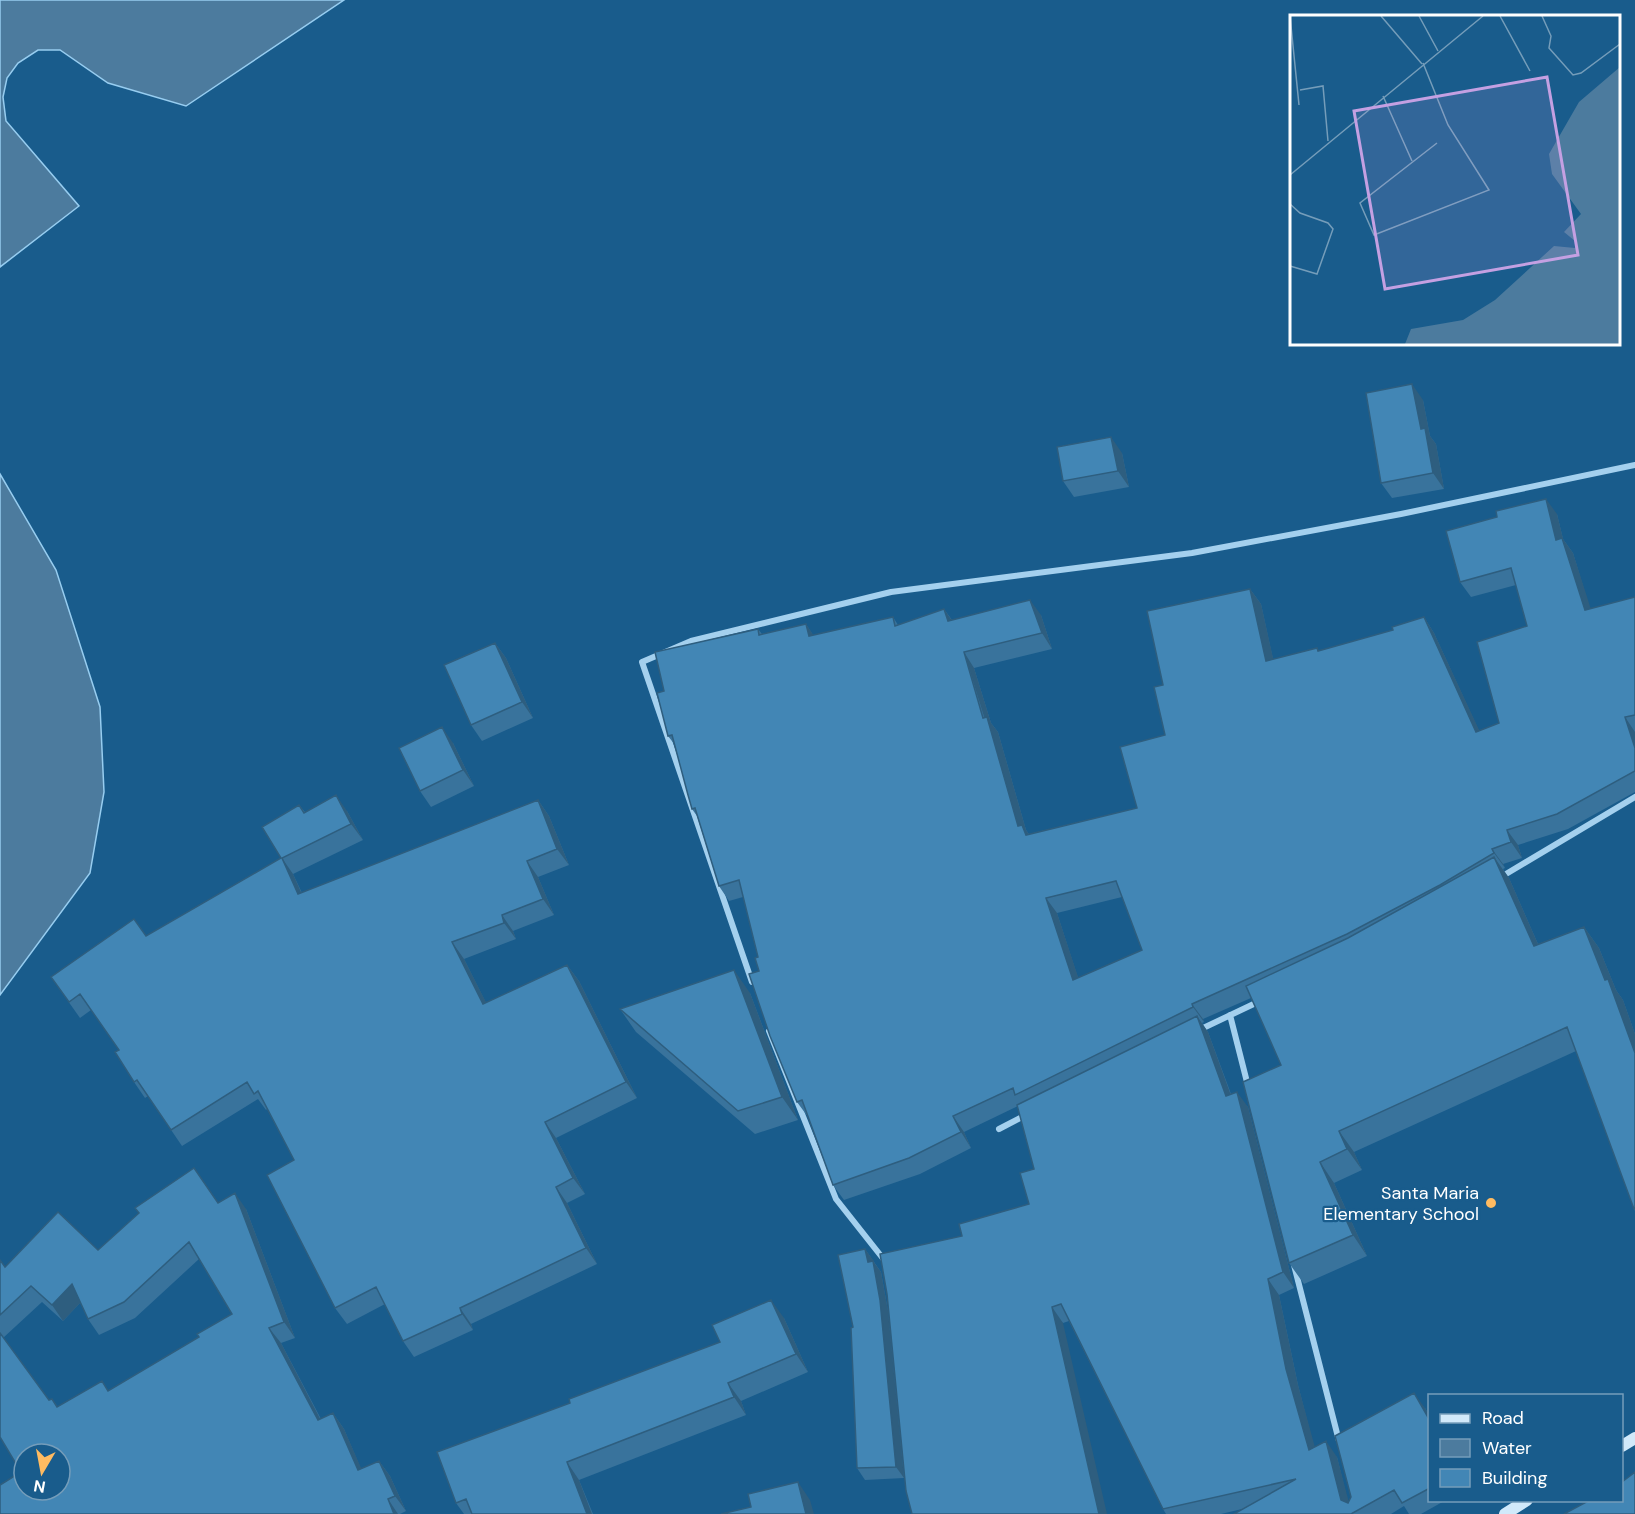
<svg xmlns="http://www.w3.org/2000/svg" width="1635" height="1514" font-family="'DM Sans',sans-serif">
	<style>
		.water { fill: #4c7b9e; stroke: #97cdf0; stroke-width: 1.5 }
		.lines { fill: none; stroke-linecap: round; stroke-linejoin: round }
		.minor { stroke: #a4d0ee; stroke-width: 6 }
		.secondary { stroke: #d1e9fa; stroke-width: 12 }
		.wall { fill: #39739c; fill-rule: evenodd }
		.shaded-wall { fill: #2e5e7f }
		.building { fill: #4286b5; stroke: #2e5e7f; stroke-width: 1.5; fill-rule: evenodd }
		.poi-dot { fill: #ffbb61; stroke: #195c8c; stroke-width: 2 }
		.labels { text-anchor: middle; dominant-baseline: central; stroke-width: 4.5; stroke-linejoin: round; paint-order: stroke }
		.poi-label { font-size: 18px; fill: #fff; stroke: #195c8c; text-anchor: end }
		.inset-road { fill: none; stroke: #759dba; stroke-width: 1.5 }
		.view { fill: #c4a0e2; fill-opacity: 0.15; stroke: #c4a0e2; stroke-width: 3 }
		.inset-edge { fill: none; stroke: #fff; stroke-width: 3 }
	</style>
	<rect width="100%" height="100%" fill="#195c8c"/>
	<path class="water" d="M0,0H344L186,106L108,83L60,50H38L18,63L7,78L3,97L6,121L79,206L0,267Z
		M0,474L56,570L100,707L104,792L90,873L0,995Z"/>
	<g class="lines">
		<path class="minor" d="M1501,877L1635,797
			M752,982L642,662L691,641L891,592L1192,553L1401,514L1635,465
			M1230,1015L1248,1086
			M1199,1030L1260,1001
			M769,1031L836,1199L885,1261
			M999,1129L1028,1114
			M1294,1265L1339,1441"/>
		<path class="secondary" d="M1622,1446L1635,1438
			M1505,1514L1527,1500"/>
	</g>
	<path class="wall" d="M1423,400L1430,436L1436,444L1444,489L1392,498L1381,483Z
		M1122,453L1129,487L1074,497L1063,481Z
		M1557,514L1563,539L1573,553L1590,609L1635,597V792L1568,829L1518,845L1522,858L1503,864L1505,868L1503,869L1509,878L1538,944L1584,927L1599,948L1616,990L1623,1000L1635,1034V1211L1576,1051L1354,1152L1362,1170L1334,1183L1367,1256L1304,1284L1289,1263L1281,1065L1251,998L1203,1019L1204,1022L1202,1023L1208,1032L1231,1094L1248,1107L1294,1288L1279,1295L1298,1385L1314,1447L1337,1457L1348,1502L1425,1408L1430,1417V1500H1446L1421,1514H1409L1404,1506L1391,1514H1234L1242,1509L1221,1514H1166L1163,1509L1069,1321L1063,1323L962,1236L1029,1204L1034,1169L1018,1106L964,1132L971,1148L920,1174L844,1200L833,1185L808,1117L797,1102L759,971L758,957L743,897L729,901L719,886L697,816L692,809L675,745L668,736L664,691L758,629L762,634L806,624L813,635L893,617L898,625L944,609L952,620L1041,615L1052,649L974,668L991,723L998,732L1026,830L1029,834L1137,808L1165,735L1163,685L1250,589L1261,604L1273,659L1319,651L1393,630L1424,617L1434,633L1479,731L1499,723L1527,626L1516,585L1471,597L1460,582ZM1122,897L1142,950L1078,978L1057,913Z
		M495,643L506,658L533,718L482,741L471,725Z
		M453,743L474,786L431,807L420,791Z
		M538,800L549,816L569,865L538,877L554,915L513,931L516,939L464,959L486,1003L567,965L579,981L637,1098L556,1138L585,1194L567,1203L597,1264L471,1324L473,1330L414,1357L403,1341L385,1304L347,1324L335,1308L294,1160L267,1109L266,1110L258,1099L182,1146L148,1096L145,1098L134,1082L119,1050L91,1010L80,1018L51,977L146,936L281,858L299,805L305,812L347,811L363,840L293,874L302,893Z
		M750,993L798,1120L755,1134L636,1032L620,1009Z
		M218,1203L246,1209L295,1338L281,1343L321,1419L333,1413L344,1429L361,1469L379,1461L390,1476L406,1511L400,1514H0L21,1472L0,1437V1260L5,1267L98,1250L139,1213ZM199,1259L232,1314L199,1337L109,1390L58,1407L52,1399L49,1400L3,1338L42,1302L63,1321L81,1302L88,1319L99,1335L135,1318Z
		M865,1249L881,1272L888,1311L904,1478L865,1480L857,1468L853,1327Z
		M784,1318L808,1372L741,1401L746,1415L579,1480L593,1514H464L456,1503L570,1403Z"/>
	<path class="shaded-wall" d="M1412,384L1423,400L1430,436L1436,444L1444,489L1433,473L1421,429Z
		M1111,437L1122,453L1129,487L1118,471Z
		M1546,499L1557,514L1563,539L1573,553L1596,625L1585,610L1556,540Z
		M1250,589L1261,604L1277,676L1266,661Z
		M1030,600L1041,615L1052,649L1042,633Z
		M944,609L955,625L948,621Z
		M1424,617L1434,633L1487,747L1476,732Z
		M806,624L816,639L809,636Z
		M495,643L506,658L533,718L522,702Z
		M964,652L974,668L991,723L998,732L1026,830L1033,840L1036,851L1018,826Z
		M1625,717L1635,732V748Z
		M442,727L453,743L474,786L463,770Z
		M336,795L347,811L363,840L351,824Z
		M538,800L549,816L569,865L557,849Z
		M1507,830L1518,845L1522,858L1511,842Z
		M1492,849L1503,864L1505,868L1494,853Z
		M1494,857L1509,878L1548,967L1534,946Z
		M282,858L293,874L309,910L298,894Z
		M527,861L538,877L554,915L543,899Z
		M1046,898L1057,913L1084,995L1073,980Z
		M502,915L513,931L516,939L504,923Z
		M1584,927L1599,948L1616,990L1623,1000L1635,1034V1053Z
		M452,942L464,959L495,1020L483,1004Z
		M567,965L579,981L637,1098L626,1082Z
		M734,970L750,993L798,1120L782,1097Z
		M1192,1004L1203,1019L1204,1022L1193,1007Z
		M1197,1016L1208,1032L1237,1112L1226,1096Z
		M1237,1092L1248,1107L1294,1288L1283,1272Z
		M953,1116L964,1132L971,1148L961,1132Z
		M545,1122L556,1138L585,1194L573,1178Z
		M1339,1131L1354,1152L1362,1170L1347,1149Z
		M1320,1162L1334,1183L1367,1256L1353,1235Z
		M556,1187L567,1203L597,1264L586,1248Z
		M235,1193L246,1209L295,1338L284,1322Z
		M865,1249L873,1260L875,1271L873,1261L881,1272L888,1311L904,1478L896,1467L868,1262Z
		M1268,1279L1279,1295L1298,1385L1320,1466L1309,1450L1286,1369Z
		M72,1284L83,1300L63,1321L52,1305Z
		M771,1300L784,1318L808,1372L796,1354Z
		M1052,1307L1063,1323L1107,1514H1099Z
		M460,1308L471,1324L473,1330L462,1314Z
		M269,1328L281,1343L329,1436L318,1420Z
		M728,1383L741,1401L746,1415L734,1397Z
		M1414,1393L1425,1408L1430,1417V1421Z
		M333,1413L344,1429L369,1486L358,1470Z
		M1326,1441L1337,1457L1352,1514L1341,1500Z
		M379,1461L390,1476L406,1511L395,1496Z
		M567,1462L579,1480L592,1514H587Z
		M798,1482L810,1500L814,1514H806Z
		M388,1499L398,1514H394Z"/>
	<path class="building" d="M1412,384L1421,429L1425,428L1433,473L1381,483L1366,393Z
		M1111,437L1118,471L1063,481L1057,447Z
		M1546,499L1556,540L1562,538L1585,610L1635,597V715L1625,717L1635,748V771L1557,814L1507,830L1511,842L1492,849L1494,853L1440,885L1347,934L1192,1004L1193,1007L1015,1095L1013,1088L953,1116L961,1132L909,1158L833,1185L802,1100L797,1102L770,1036L749,974L759,971L755,958L758,957L739,880L719,886L695,808L692,809L688,795L672,735L668,736L657,693L664,691L655,652L758,629L759,635L806,624L809,636L893,617L895,626L944,609L948,621L1030,600L1042,633L964,652L983,718L987,717L1018,826L1022,825L1026,835L1137,808L1120,747L1165,735L1154,687L1163,685L1147,611L1250,589L1266,661L1317,648L1318,651L1393,630L1392,627L1424,617L1476,732L1499,723L1477,642L1527,626L1511,568L1460,582L1446,531L1497,517L1496,511ZM1116,881L1142,950L1073,980L1046,898Z
		M495,643L522,702L471,725L444,665Z
		M442,727L463,770L420,791L399,748Z
		M336,795L351,824L282,858L298,894L538,800L557,849L527,861L543,899L502,915L504,923L452,942L483,1004L567,965L626,1082L545,1122L573,1178L556,1187L586,1248L460,1308L462,1314L403,1341L376,1287L335,1308L267,1175L294,1160L258,1091L254,1094L247,1082L171,1130L137,1080L134,1082L115,1052L119,1050L80,994L69,1002L51,977L134,919L146,936L281,858L262,827L299,805L304,813Z
		M1494,857L1534,946L1584,927L1605,980L1608,979L1635,1053V1208L1634,1209L1567,1027L1339,1131L1347,1149L1320,1162L1353,1235L1289,1263L1243,1082L1281,1065L1246,986L1348,938Z
		M734,970L782,1097L738,1111L620,1009Z
		M1197,1016L1226,1096L1237,1092L1283,1272L1268,1279L1286,1369L1309,1450L1326,1441L1341,1500L1348,1503L1351,1497L1335,1436L1414,1393L1430,1421V1488L1402,1503L1394,1490L1351,1514H1234L1296,1479L1163,1509L1061,1304L1052,1307L1099,1514H912L906,1491L887,1294L880,1254L962,1236L959,1224L1029,1204L1020,1173L1034,1169L1017,1105Z
		M194,1168L218,1203L235,1193L284,1322L269,1328L318,1420L333,1413L358,1470L379,1461L395,1496L388,1499L394,1514H0V1485L21,1472L0,1437V1333L49,1400L52,1399L57,1407L102,1381L108,1391L199,1337L197,1334L232,1314L189,1242L124,1302L88,1319L72,1284L52,1305L31,1286L0,1315V1260L5,1267L58,1212L98,1250L139,1213L135,1208ZM24,1454H60V1490H24Z
		M865,1249L868,1262L873,1261L880,1300L896,1467L857,1468L851,1328L853,1327L838,1255Z
		M771,1300L796,1354L728,1383L734,1397L567,1462L587,1514H472L466,1499L456,1503L437,1452L570,1403L569,1399L720,1342L712,1325Z
		M1635,1472V1514H1564L1590,1500H1622V1482Z
		M798,1482L806,1514H721L751,1507L748,1494Z"/>
	<circle class="poi-dot" cx="1491" cy="1203" r="6"/>
	<g class="labels">
		<g class="poi-label">
			<text x="1479" y="1193">Santa Maria<tspan x="1479" dy="21">Elementary School</tspan></text>
		</g>
	</g>
	<g transform="translate(1290 15)">
		<rect width="330" height="330" fill="#195c8c"/>
		<path d="M330,52V329H115L121,314L173,305L205,285L264,231L285,233V226L274,217L291,199L262,159L259,139L289,87Z" fill="#4c7b9e"/>
		<path class="inset-road" d="M0,1L9,90M91,1L132,49M129,1L148,36M210,1L240,56M252,1L261,21L259,33L283,60L291,58L330,29M133,48L158,110L199,175L84,220L70,188L147,128M10,75L33,71L38,126M93,81L122,146M0,160L193,1M0,189L10,198L38,208L43,214L27,259L0,251"/>
		<path class="view" d="M257,62L288,240L95,274L64,96Z"/>
		<rect width="330" height="330" class="inset-edge"/>
	</g>
	<rect x="1428" y="1394" width="195" height="108" fill="#195c8c" stroke="#759dba" stroke-width="1.5"/>
	<rect x="1440" y="1414" width="30" height="9" fill="#d1e9fa" stroke="#759dba" stroke-width="1.5"/>
	<text x="1482" y="1424" font-size="18" fill="#ffffff">Road</text>
	<rect x="1440" y="1439" width="30" height="18" fill="#4c7b9e" stroke="#759dba" stroke-width="1.5"/>
	<text x="1482" y="1454" font-size="18" fill="#ffffff">Water</text>
	<rect x="1440" y="1469" width="30" height="18" fill="#4286b5" stroke="#759dba" stroke-width="1.5"/>
	<text x="1482" y="1484" font-size="18" fill="#ffffff">Building</text>
	<g transform="translate(42 1472) rotate(190)"><circle r="28" fill="#195c8c" stroke="#759dba" stroke-width="1.5"/>
	<path d="M0-4.5L10 22L0 15L-10 22Z" fill="#ffbb61"/>
	<text y="-9" font-size="16" font-weight="bold" text-anchor="middle" fill="#ffffff">N</text>
	</g>
</svg>
